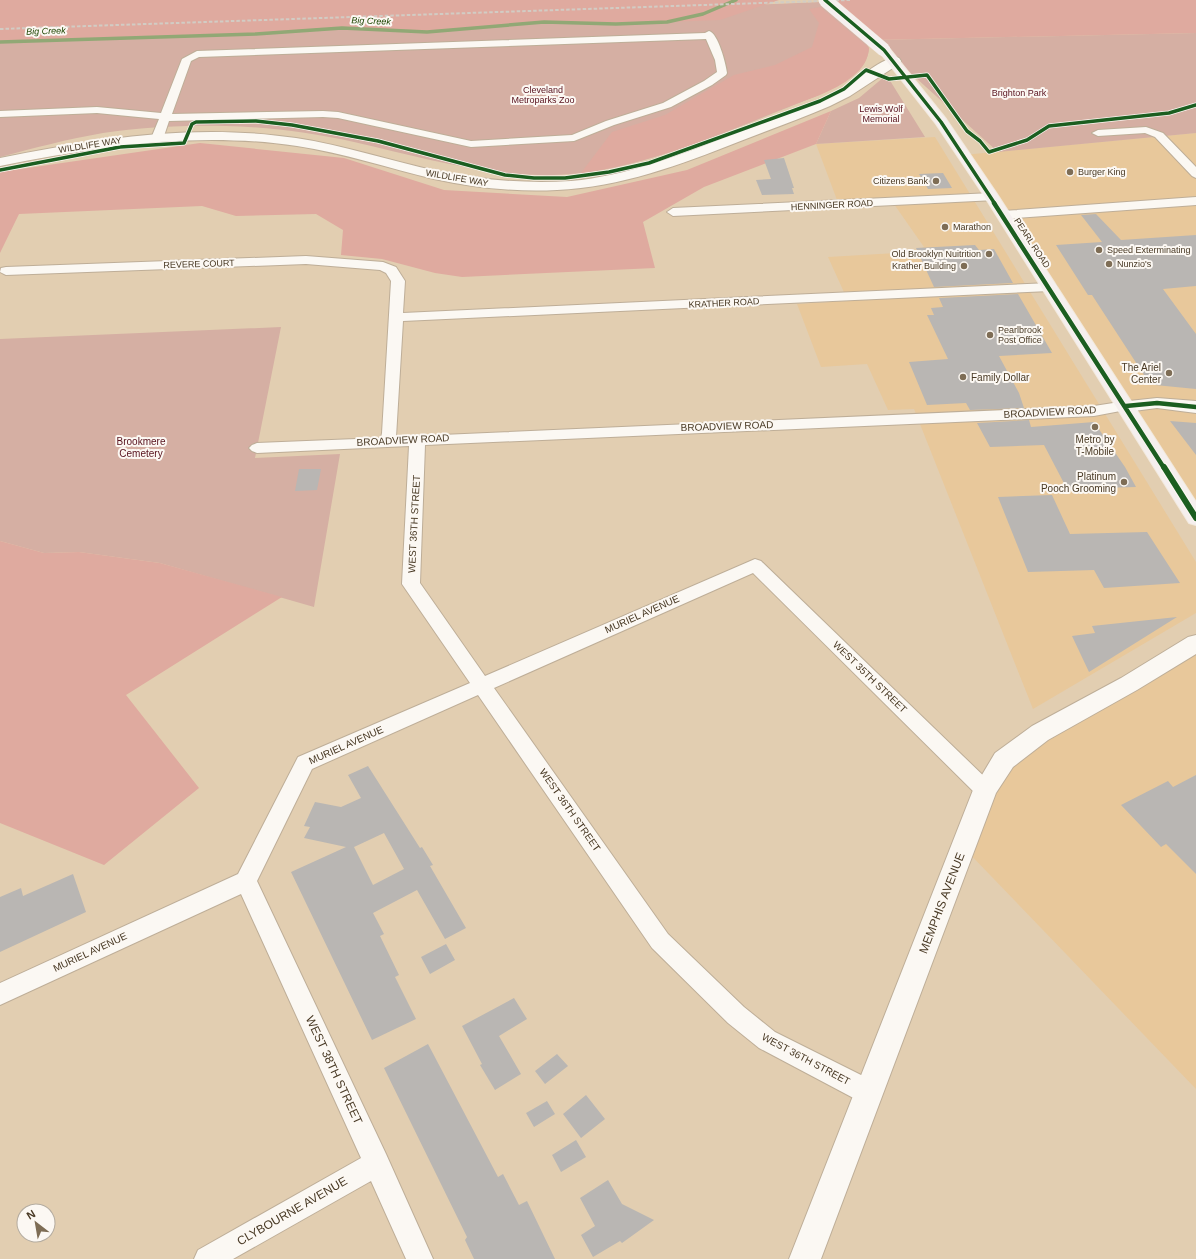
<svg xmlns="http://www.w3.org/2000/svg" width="1196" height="1259" font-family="Arial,sans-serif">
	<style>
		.built { fill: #e8c89b }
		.green { fill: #d5afa3 }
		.forest { fill: #dfaa9f }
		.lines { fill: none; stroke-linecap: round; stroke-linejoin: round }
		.stream { stroke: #91a875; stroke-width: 3.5 }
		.building { fill: #b9b6b3; fill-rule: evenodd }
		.minor-casing { stroke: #beae98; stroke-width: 2 }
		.tertiary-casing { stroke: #beae98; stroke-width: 2 }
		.secondary-casing { stroke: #beae98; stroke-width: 2 }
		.primary-casing { stroke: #f2e9dc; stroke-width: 2 }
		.minor { fill: #fbf8f3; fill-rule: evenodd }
		.tertiary { fill: #fbf8f3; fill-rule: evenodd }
		.secondary { fill: #fbf8f3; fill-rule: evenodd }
		.primary { fill: #f5efee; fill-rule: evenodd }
		.rail { stroke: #d2ccc4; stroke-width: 2; stroke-dasharray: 3.5 2; stroke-linecap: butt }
		.primary-bridge-casing { stroke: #f2e9dc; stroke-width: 14; stroke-linecap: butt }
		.primary-bridge { stroke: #f5efee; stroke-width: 13 }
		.cycleway-far2-casing { stroke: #fcf8f3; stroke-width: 5 }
		.cycleway-far1-casing { stroke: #fcf8f3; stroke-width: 6 }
		.cycleway-casing { stroke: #fcf8f3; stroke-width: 8 }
		.cycleway-far2 { stroke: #1b5e20; stroke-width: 3.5 }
		.cycleway-far1 { stroke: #1b5e20; stroke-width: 4.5 }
		.cycleway { stroke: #1b5e20; stroke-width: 6 }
		.poi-dot { fill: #7e6d55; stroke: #fcf8f3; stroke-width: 1.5 }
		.labels { text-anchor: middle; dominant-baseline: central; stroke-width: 4; stroke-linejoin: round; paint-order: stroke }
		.far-water-label { font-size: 9px; font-style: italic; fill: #1d4401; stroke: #fcf8f3 }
		.far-park-label { font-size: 9px; fill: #57111d; stroke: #fcf8f3 }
		.far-street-label { font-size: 9px; fill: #483924; stroke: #fcf8f3 }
		.far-poi-label { font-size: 9px; fill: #483924; stroke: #fcf8f3; text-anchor: start }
		.poi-label { font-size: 10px; fill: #483924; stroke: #fcf8f3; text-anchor: end }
		.street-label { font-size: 10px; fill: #483924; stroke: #fcf8f3 }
		.park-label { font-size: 10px; fill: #57111d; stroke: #fcf8f3 }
		.near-street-label { font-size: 12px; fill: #483924; stroke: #fcf8f3 }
	</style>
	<rect width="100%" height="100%" fill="#e2ceb1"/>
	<path class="built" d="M1196,133V518L963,155Z
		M935,137L1196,562V613L1033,709L914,409L888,410L867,364L821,367L797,304L848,301L828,257L913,252L924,247L889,197L837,200L816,144Z
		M1196,642V1089L963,847L1004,760Z"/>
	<path class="green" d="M822,2L862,36L869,48C867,81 815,96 789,107C713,137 622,178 538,175C474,173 415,156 354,142C312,133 269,127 226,126C185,125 143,127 103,133C68,139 34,148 0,157V36Z
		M1196,33V133L998,152L874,40Z
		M884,77L889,79L925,137L816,144L831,111L859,98Z
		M281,327L255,458L340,454L314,607L160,563L79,552L44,553L0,541V339Z"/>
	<path class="forest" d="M0,0H779L720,20L616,24L544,22L427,32L342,28L256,34L0,42Z
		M825,0H1196V33L874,40Z
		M820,7L869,48C868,60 863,68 853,76C834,92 806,100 782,109C717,135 651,164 581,173L612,132L665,115L734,75L775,65L812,47L819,23L809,9Z
		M831,111L816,144L704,187L643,222L655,268L462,277L435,273L382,259L341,255L343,230L316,214L236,216L202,206L19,214L0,253V172L200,143L344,158L444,190L567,197L687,170Z
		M0,541L44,553L79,552L160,563L282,597L126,695L199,788L104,865L0,823Z"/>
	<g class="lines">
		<path class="stream" d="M0,42L256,34L342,28L427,32L544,22L616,24L667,22L703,14L736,0"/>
	</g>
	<path class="building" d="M784,158L794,188H792L794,194L762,195L756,180L771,179L764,160Z
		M943,173L952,188L928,189L919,174Z
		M1096,214L1121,240L1196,235V286L1163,289L1196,334V389L1155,385L1146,378L1092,295H1088L1056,245L1102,242L1081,215Z
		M975,245L979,250L994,249L1013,283L934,287L916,248Z
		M1018,294L1052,353L999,356L1019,393L1024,408L970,410L966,403L927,405L909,362L948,359L927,315H934L931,308L943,307L939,298Z
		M1029,420L1031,427L1094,422L1125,467L1136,487L1067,489L1044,445L990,447L977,423Z
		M1170,421L1196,423V455Z
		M299,469H321L317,490L295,491Z
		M1052,495L1070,534L1147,532L1180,583L1104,588L1094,570L1028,572L998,497Z
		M1177,617L1089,672L1072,636L1095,633L1092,626Z
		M368,766L420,848L422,847L433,865L430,866L466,928L445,939L417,890L373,913L384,934L380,936L399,975L395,977L416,1019L372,1040L291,872L346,847L304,838L310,827L304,826L315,802L341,807L361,798L348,775ZM384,833L404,869L373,885L354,847Z
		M1196,775V874L1166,844L1161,847L1121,805L1168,781L1173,787Z
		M73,874L86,912L0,952V897L21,888L23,896Z
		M446,944L455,960L430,974L421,957Z
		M514,998L527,1019L499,1036L521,1074L495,1090L480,1065L482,1064L462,1026Z
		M428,1044L498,1177L503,1174L519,1205L527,1201L555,1259H474L465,1240L467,1237L384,1068Z
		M557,1054L568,1066L545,1084L535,1071Z
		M586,1095L605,1119L581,1138L563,1114Z
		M547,1101L555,1114L534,1127L526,1113Z
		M576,1140L586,1157L561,1172L552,1155Z
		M608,1180L622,1204L654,1220L622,1243L620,1241L593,1257L581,1235L595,1226L580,1198Z"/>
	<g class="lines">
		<g class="minor-casing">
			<path id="minor" d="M709,31C718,33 726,64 727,73L726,75L712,85L671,107L614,125L574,141L471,147L338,118L323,117L169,121L164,136L158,139L152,136L159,119L97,113L0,117V111L97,107L161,113L182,59L197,51L705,33ZM706,39L715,60L717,72L704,81L663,103L606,121L572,135L471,141L338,112L323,111L172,114L191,61L199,57Z
				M1146,127L1163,133L1196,167V178L1192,176L1155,137L1145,133L1098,136L1092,133L1098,130Z
				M992,193L996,194L998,197L996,200L673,216L667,212L673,208Z
				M1196,197V205L1003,219L997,215L1003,211Z
				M306,256L383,262L396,267L405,281L403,313L1050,283L1055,284L1057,287L1055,290L1050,291L403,321L396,437L1094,406L1126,401L1131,403L1133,406L1131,409L1094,416L425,445L420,583L485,676L755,559L761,561L992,784L995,790L992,796L985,798L978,796L753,573L494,688L668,934L744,1007L775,1032L879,1084L882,1093L879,1102L870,1105L861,1102L759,1048L728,1023L652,948L478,695L312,769L257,881L386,1154L433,1259H406L371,1181L233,1259H194L198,1250L361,1158L241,894L0,1005V983L238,874L298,757L470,683L402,584L409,446L257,453L252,451L249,448L252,445L257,443L381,438L382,433L391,281L386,273L380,270L306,264L6,275L0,272L1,268L6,267Z"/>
		</g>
		<g class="tertiary-casing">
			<path id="tertiary" d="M895,57L899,58L901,61L899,64L850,96L830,106C800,119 769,130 738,142C680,165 621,187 557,190C516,192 475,188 434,179C388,168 343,153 297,146C197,131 98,146 0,166V158C98,138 196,123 296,138C344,145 390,161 437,171C481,180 526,184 571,181C627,176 679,155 732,135C765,123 799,111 832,96C854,86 871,63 895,57Z"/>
		</g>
		<g class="secondary-casing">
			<path id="secondary" d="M1157,398L1196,401V413L1157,408L1126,412L1120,410L1117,406L1120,402Z
				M1196,635V654L1137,690L1048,740L1013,767L996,793L821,1259H789L973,790L995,753L1032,726L1121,678L1188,637Z"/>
		</g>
		<g class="primary-casing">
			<path id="primary" d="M884,46L888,47L946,119L997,194L1196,502V525L1189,523L983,194L936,124L878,50Z"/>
		</g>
		<use href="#minor" class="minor"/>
		<use href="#tertiary" class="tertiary"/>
		<use href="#secondary" class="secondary"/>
		<use href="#primary" class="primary"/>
		<path class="rail" d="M0,29L850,0"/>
		<g class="primary-bridge-casing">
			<path id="primary-bridge" d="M825,0L884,50"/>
		</g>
		<use href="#primary-bridge" class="primary-bridge"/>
		<g class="cycleway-far2-casing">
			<path id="cycleway-far2" d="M825,0L884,50L941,122L995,204
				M0,170L120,147L184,143L192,124L196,122L256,121L292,125L378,141L505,175L534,178H565L609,172L649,163L820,101L844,89L866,70L889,79L927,75L967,131L980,141L989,152L1027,140L1049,126L1169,113L1196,105"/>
		</g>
		<g class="cycleway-far1-casing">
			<path id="cycleway-far1" d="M994,203L1164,468
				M1126,406L1157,403L1196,407"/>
		</g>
		<g class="cycleway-casing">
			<path id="cycleway" d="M1164,467L1196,518"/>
		</g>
		<use href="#cycleway-far2" class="cycleway-far2"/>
		<use href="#cycleway-far1" class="cycleway-far1"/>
		<use href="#cycleway" class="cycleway"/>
	</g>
	<g class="poi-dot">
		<circle cx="1070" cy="172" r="4"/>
		<circle cx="936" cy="181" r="4"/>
		<circle cx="945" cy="227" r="4"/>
		<circle cx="1099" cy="250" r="4"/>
		<circle cx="989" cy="254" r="4"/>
		<circle cx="1109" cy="264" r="4"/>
		<circle cx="964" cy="266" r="4"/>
		<circle cx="990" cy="335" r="4"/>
		<circle cx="1169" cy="373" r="4"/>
		<circle cx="963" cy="377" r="4"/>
		<circle cx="1095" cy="427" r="4"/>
		<circle cx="1124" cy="482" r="4"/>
	</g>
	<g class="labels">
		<g class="far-water-label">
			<text transform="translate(371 21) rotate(2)">Big Creek</text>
			<text transform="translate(46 31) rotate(-2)">Big Creek</text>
		</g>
		<g class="far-park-label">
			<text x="543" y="90">Cleveland<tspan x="543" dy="10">Metroparks Zoo</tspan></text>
			<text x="1019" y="93">Brighton Park</text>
			<text x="881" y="109">Lewis Wolf<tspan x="881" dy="10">Memorial</tspan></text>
		</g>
		<g class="far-street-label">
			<text transform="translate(90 145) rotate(-9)">WILDLIFE WAY</text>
			<text transform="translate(457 178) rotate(10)">WILDLIFE WAY</text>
			<text transform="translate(832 205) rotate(-3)">HENNINGER ROAD</text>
			<text transform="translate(1032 243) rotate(57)">PEARL ROAD</text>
			<text transform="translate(199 264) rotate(-2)">REVERE COURT</text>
			<text transform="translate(724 303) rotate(-3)">KRATHER ROAD</text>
		</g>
		<g class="far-poi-label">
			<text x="1078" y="172">Burger King</text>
			<text x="928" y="181" text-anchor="end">Citizens Bank</text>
			<text x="953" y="227">Marathon</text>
			<text x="1107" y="250">Speed Exterminating</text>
			<text x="981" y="254" text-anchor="end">Old Brooklyn Nuitrition</text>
			<text x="1117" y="264">Nunzio's</text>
			<text x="956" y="266" text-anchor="end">Krather Building</text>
			<text x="998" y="330">Pearlbrook<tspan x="998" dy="10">Post Office</tspan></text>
		</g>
		<g class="poi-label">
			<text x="1161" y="367">The Ariel<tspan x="1161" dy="12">Center</tspan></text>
			<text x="971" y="377" text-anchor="start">Family Dollar</text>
			<text x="1095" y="439" text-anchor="middle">Metro by<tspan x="1095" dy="12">T-Mobile</tspan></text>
			<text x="1116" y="476">Platinum<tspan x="1116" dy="12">Pooch Grooming</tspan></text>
		</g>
		<g class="street-label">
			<text transform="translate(1050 412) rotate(-3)">BROADVIEW ROAD</text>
			<text transform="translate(727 426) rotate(-2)">BROADVIEW ROAD</text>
			<text transform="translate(403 440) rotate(-3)">BROADVIEW ROAD</text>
			<text transform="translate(414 524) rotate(-87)">WEST 36TH STREET</text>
			<text transform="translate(642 614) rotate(-24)">MURIEL AVENUE</text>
			<text transform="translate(870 677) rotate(44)">WEST 35TH STREET</text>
			<text transform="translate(346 745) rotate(-24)">MURIEL AVENUE</text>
			<text transform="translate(570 810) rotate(55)">WEST 36TH STREET</text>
			<text transform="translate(90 952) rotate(-25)">MURIEL AVENUE</text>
			<text transform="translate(806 1059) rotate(28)">WEST 36TH STREET</text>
		</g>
		<g class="park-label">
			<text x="141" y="441">Brookmere<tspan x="141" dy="12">Cemetery</tspan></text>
		</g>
		<g class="near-street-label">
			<text transform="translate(942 903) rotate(-69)">MEMPHIS AVENUE</text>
			<text transform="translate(334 1070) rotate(65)">WEST 38TH STREET</text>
			<text transform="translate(292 1211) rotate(-30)">CLYBOURNE AVENUE</text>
		</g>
	</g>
	<g transform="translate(36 1223) rotate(329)"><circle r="19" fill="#fcf8f3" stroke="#b4aca0"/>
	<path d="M0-3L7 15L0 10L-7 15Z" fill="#7e6d55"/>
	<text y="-6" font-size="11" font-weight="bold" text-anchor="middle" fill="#483924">N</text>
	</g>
</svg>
